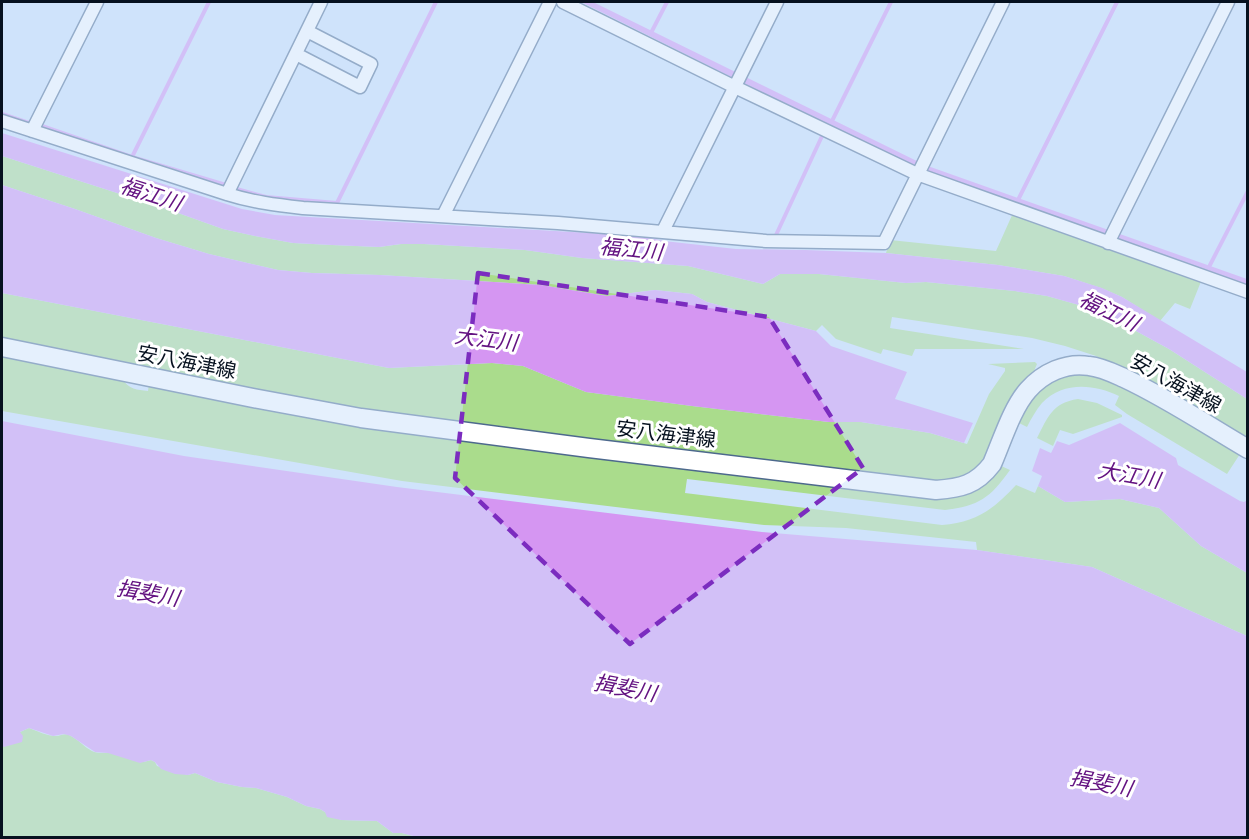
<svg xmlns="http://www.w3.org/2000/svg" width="1249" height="839" font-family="Arial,'Noto Sans JP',sans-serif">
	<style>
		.green { fill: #aadc8c }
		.water { fill: #d596f2 }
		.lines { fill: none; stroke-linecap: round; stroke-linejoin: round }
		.stream { stroke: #d596f2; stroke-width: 4 }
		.minor-casing { stroke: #4d698d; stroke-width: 15 }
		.secondary-casing { stroke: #4d698d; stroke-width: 21 }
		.minor { stroke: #fff; stroke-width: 12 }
		.secondary { stroke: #fff; stroke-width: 18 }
		.marked { fill: none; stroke: #7b2cbf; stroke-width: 4.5; stroke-dasharray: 12 8; stroke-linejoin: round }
		.labels { text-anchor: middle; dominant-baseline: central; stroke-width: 6; stroke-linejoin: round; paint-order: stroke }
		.street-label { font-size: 20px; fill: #06111f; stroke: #fff }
		.water-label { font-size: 21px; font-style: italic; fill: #641482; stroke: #fff }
	</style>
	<rect width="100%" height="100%" fill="#cfe3fb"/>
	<path class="green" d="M2,156L167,209L223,229L255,236L293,243L332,245L379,247L401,244H424L525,250L582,258L688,266L763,284L780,274H819L906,283L926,282L1015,291L1047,296L1079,305L1114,319L1169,349L1247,399V442L1148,381L1096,356L1065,346L1032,338L892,317L890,328L1024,349H915L912,356L883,349L881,354L836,339L822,325L816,331L707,302L692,294L655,290L607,296L541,285L380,275L312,273L278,270L209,254L156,238L75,209L2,185Z
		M1013,213L1202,279L1190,309L1175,303L1160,321L1122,297L1101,288L1064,276L998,265L886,253L890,240L996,251Z
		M2,293L389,368L492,363L523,366L586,392L692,406L829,422H861L930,433L967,444L989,394L1005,371V368L988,364L1035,362L1037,364L1034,371L1016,389L1002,416L983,462L977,470L965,477L931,486L362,411L2,340Z
		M2,353L122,379C129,389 137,390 148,391L149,384L944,497C976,496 981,489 999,465L1010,470C990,498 979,506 945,510L687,479L685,493L942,525C976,522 993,510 1016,485L1035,493L1038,486L1065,502L1120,499L1159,508L1201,546L1247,573V636L1092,567L977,550L976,542L846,528L764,525L402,481L2,411Z
		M1094,374L1141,392L1240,454L1227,474L1127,414L1115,405L1119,396C1094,384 1063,381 1042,403C1036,410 1031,419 1027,427L1017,422C1027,401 1044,378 1070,375C1077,373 1086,374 1094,374Z
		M1078,399L1097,403L1122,415V417L1073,434L1060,430L1053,446L1037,438C1048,417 1052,403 1078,399Z
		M29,728C37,731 47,736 56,736C61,736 64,733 69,735C78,739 84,747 92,751C98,754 104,752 111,753C125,755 136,766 151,760L155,762L157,766L188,775L195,773L217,782L242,787L256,788L287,797L306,806L320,809L325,812L341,820L377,821L393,833H402L417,837H2V735L20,732Z"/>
	<path class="water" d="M581,2H593L925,165L1247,279V285L914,168Z
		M2,133L242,209L275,215L641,236L664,241L736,249L806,250L886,253L998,265L1064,276L1102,288L1122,297L1247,372V399L1169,349L1114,319L1079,305L1047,296L1015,291L926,282L906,283L819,274H780L763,284L688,266L582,258L525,250L424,244H401L379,247L332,245L293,243L255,236L223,229L167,209L2,156Z
		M2,185L75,209L156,238L209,254L278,270L312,273L380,275L541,285L607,296L655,290L692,294L707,302L816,331L831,346L907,372L895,399L973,423L964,443L930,433L861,422H829L692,406L586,392L523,366L492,363L389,368L2,293Z
		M2,421L184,456L397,487L762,532L977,550L1092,567L1247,636V837H417L402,833H393L377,821L341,820L327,817L325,812L320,809L306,806L287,797L256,788L242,787L217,782L195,773L188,775L175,774L161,769L155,762L151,760L140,763L108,753L95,752L71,736L64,734L53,736L29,728L20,732L23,736L22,742L4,747L2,746Z
		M1120,423L1176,458L1178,465L1240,501L1244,502L1247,500V573L1201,546L1159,508L1120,499L1065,502L1038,486L1042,476L1032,471L1040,448L1051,453L1057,441L1069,445Z"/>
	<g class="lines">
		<path class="stream" d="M652,31L667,2
			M2,114L32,124
			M833,119L891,2
			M39,125L132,157L226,185
			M132,157L209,2
			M233,188L266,197L337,203L436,2
			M1019,198L1117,2
			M776,235L823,134
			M1210,265L1248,191"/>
		<g class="minor-casing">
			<path id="minor" d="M563,2L735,87L917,174L1248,292
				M296,54L360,87L371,64L307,31
				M2,121L227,194C252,202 277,205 303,208L558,223L766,241L884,243L1003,2
				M32,131L97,2
				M227,194L321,2
				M443,216L550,2
				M663,231L777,2
				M1108,243L1228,2"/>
		</g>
		<g class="secondary-casing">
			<path id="secondary" d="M2,347L253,398L361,418L589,448L936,490C961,488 976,485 992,464C1002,441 1012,408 1028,390C1043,373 1066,362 1089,366C1101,367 1113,373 1124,378C1167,398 1207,425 1248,449"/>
		</g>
		<use href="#minor" class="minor"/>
		<use href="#secondary" class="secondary"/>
	</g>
	<path d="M0 0H1249V839H0ZM478,273L769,317L863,468L630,644L455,478Z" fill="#cfe3fb" fill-opacity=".55" fill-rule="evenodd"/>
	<path class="marked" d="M478,273L769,317L863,468L630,644L455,478Z"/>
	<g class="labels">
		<g class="street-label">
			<text transform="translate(187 362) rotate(11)">安八海津線</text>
			<text transform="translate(1176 383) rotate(29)">安八海津線</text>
			<text transform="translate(666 434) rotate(7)">安八海津線</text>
		</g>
		<g class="water-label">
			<text transform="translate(151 194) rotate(18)">福江川</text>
			<text transform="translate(631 249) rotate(6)">福江川</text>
			<text transform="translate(1109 311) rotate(26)">福江川</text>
			<text transform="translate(486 339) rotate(7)">大江川</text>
			<text transform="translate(1129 475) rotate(10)">大江川</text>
			<text transform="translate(148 593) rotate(10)">揖斐川</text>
			<text transform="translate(625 688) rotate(11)">揖斐川</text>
			<text transform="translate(1101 783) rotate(11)">揖斐川</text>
		</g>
	</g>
	<rect width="1249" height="839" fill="none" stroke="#06111f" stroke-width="6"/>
</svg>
